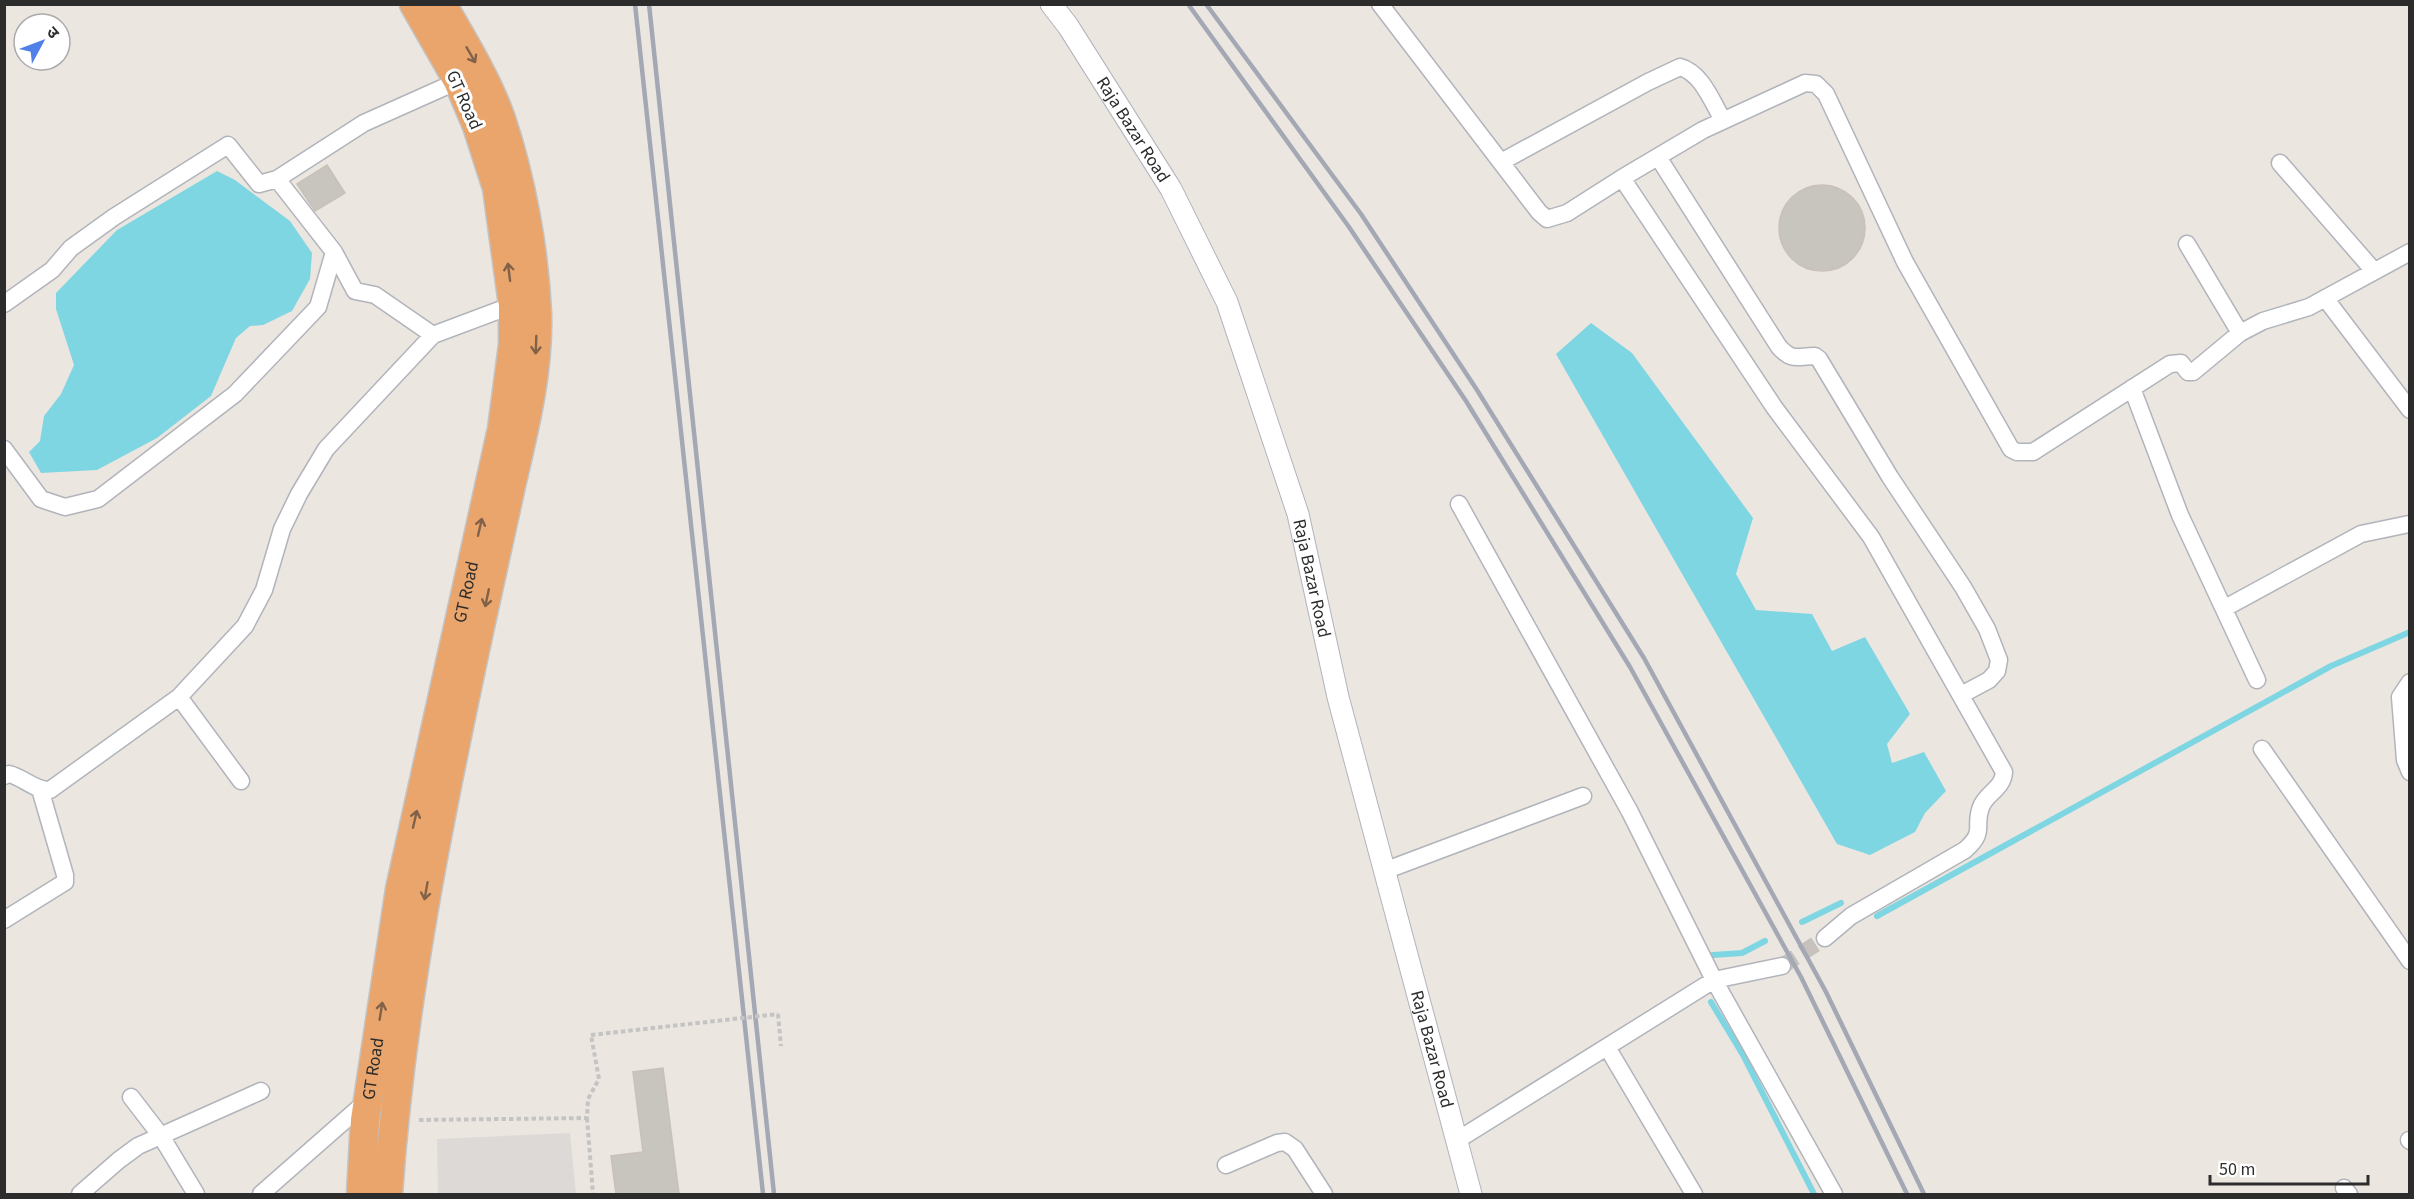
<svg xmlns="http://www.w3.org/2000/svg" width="2414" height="1199" font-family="'Source Sans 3','Noto Sans Devanagari',sans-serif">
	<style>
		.plaza { fill: #ddd9d7 }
		.water { fill: #7ed6e3 }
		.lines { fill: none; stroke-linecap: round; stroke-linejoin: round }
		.stream { stroke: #7ed6e3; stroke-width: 6 }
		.building { fill: #c8c4be; stroke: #c8c1ba; stroke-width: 1.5 }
		.minor-tunnel { stroke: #c6c1bc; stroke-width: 16; stroke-dasharray: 16 8; stroke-linecap: butt }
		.minor-casing { stroke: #b1b4bb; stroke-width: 19 }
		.tertiary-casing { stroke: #b1b4bb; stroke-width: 23 }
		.trunk-casing { stroke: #c4c4c4; stroke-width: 31 }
		.path { stroke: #c4c4c4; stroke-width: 4; stroke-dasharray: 4.5 3; stroke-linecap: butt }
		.minor { stroke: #fff; stroke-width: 16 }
		.tertiary { stroke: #fff; stroke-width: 21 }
		.trunk { stroke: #e9a56c; stroke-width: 28 }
		.rail { stroke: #a3a8b4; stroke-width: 4.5 }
		.path-bridge { stroke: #c4c4c4; stroke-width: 4; stroke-dasharray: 4.5 3; stroke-linecap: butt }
		.oneway { stroke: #816249 }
		.labels { text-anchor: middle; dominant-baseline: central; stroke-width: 6; stroke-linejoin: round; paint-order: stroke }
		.street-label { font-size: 18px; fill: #2c2c2c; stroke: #fff }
	</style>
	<rect width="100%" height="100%" fill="#ece6e0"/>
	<path class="plaza" d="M570,1133L576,1194H438L437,1139Z"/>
	<path class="water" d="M217,171L235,180L290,221L312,253L310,279L292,311L263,325L250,326L236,338L211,396L157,438L97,470L41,473L29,452L40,441L44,416L61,394L74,365L56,309V293L117,230Z
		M1591,323L1632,353L1753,518L1736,574L1756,610L1812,614L1832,651L1865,637L1910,714L1887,744L1892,763L1924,752L1946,791L1925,813L1915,832L1870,855L1837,844L1556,354Z"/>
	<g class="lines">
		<path class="stream" d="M1877,916L2331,666L2410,632
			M1802,922L1841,903
			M1713,955L1742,953L1765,941
			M1711,1002L1743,1055L1814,1194"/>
	</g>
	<path class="building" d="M327,165L345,193L315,211L297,184Z
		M1779 228a43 43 0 1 1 86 0a43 43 0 1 1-86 0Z
		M663,1068L679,1194H616L611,1156L643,1152L633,1072Z"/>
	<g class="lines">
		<path class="minor-tunnel" d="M1782,966L1825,938"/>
		<g class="minor-casing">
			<path id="minor" d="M1380,4L1539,212L1547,219L1567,213L1622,178L1774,407L1871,537L2004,772C2003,789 1986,793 1981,807C1973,828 1987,830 1965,850L1851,916L1825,938
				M1658,157L1779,347C1793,362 1797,356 1815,356L1819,359L1890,477L1963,587L1987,629L1999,660L1997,671L1989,680L1961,695
				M1501,162L1648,82L1680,67C1702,73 1712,102 1723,120
				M2280,163L2374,271
				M1622,178L1703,130L1805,83L1816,84L1826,94L1905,262L2011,449L2017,452H2033L2170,364L2181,363L2188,372H2193L2240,333L2263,321L2309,307L2410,252
				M277,179L364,123L458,81
				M2187,244L2240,333
				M2325,298L2410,410
				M4,304L52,270L71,248L114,217L228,145L259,184L277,179L334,252L355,291L375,295L433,335
				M2132,388L2180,515L2257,680
				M4,449L41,499L65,507L98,499L235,394L318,307L334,252
				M1459,504L1630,812L1714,980L1834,1194
				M2225,608L2361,534L2409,524
				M2410,682L2400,697L2405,760L2410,772
				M179,697L241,781
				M2262,749L2410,961
				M4,776L9,774C23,777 35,791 50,790L179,697L245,626L264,590L282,529L299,494L326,449L433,335L513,305H521
				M1384,871L1583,796
				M4,920L65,882V875L40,789
				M1607,1047L1694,1194
				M131,1097L161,1136L196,1194
				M2409,1140L2410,1141
				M1456,1141L1714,980L1782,966
				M1226,1165L1277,1143L1285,1142L1295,1149L1324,1194
				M2344,1188L2349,1194
				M80,1194L119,1160L138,1146L261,1091
				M261,1194L368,1100"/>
		</g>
		<g class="tertiary-casing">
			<g id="tertiary">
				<path id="s1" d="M1051,4L1068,26L1171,189L1227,302L1298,514L1338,697L1471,1194"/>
			</g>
		</g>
		<g class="trunk-casing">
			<g id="trunk">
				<path id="s2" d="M361,1194L365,1120L400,889L502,429L513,345V305L497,188L477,126L458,81L414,4"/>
				<path d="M388,1194C401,1004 439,818 479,631C490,581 501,531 512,481C525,426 539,369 537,312C534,249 521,179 501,119C487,79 463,41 442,4"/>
			</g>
		</g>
		<path class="path" d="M778,1014L781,1046
			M587,1118L593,1194
			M419,1120L587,1118L588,1099L599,1079L591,1035"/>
		<use href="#minor" class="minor"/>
		<use href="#tertiary" class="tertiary"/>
		<use href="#trunk" class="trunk"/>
		<path class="rail" d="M635,4L763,1194
			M649,4L774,1194
			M1188,4L1349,227L1466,401L1630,667L1801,977L1907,1194
			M1206,4L1361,214L1477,390L1644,658L1826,992L1924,1194"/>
		<path class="path-bridge" d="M591,1035L778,1014"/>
	</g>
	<defs><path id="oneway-shaft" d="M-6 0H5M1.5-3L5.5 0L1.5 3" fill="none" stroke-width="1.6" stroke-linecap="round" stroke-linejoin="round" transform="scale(1.5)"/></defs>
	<g class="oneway">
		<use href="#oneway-shaft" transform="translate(471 55) rotate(60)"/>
		<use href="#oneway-shaft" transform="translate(509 272) rotate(-97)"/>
		<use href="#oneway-shaft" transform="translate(536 345) rotate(92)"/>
		<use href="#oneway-shaft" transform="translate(480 527) rotate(-77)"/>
		<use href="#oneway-shaft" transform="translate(487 598) rotate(102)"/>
		<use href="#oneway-shaft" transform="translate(415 819) rotate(-77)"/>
		<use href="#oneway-shaft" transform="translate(426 891) rotate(100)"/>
		<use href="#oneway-shaft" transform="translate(381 1011) rotate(-81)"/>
	</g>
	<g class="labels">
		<g class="street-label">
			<text transform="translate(464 100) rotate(66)">GT Road</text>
			<text stroke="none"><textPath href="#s1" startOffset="150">Raja Bazar Road</textPath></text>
			<text stroke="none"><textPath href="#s1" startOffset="636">Raja Bazar Road</textPath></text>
			<text stroke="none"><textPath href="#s2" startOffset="612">GT Road</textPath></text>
			<text stroke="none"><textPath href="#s1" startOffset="1122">Raja Bazar Road</textPath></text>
			<text stroke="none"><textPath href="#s2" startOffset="126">GT Road</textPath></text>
		</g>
	</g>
	<rect width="2414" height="1199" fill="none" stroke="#2c2c2c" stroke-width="12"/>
	<g transform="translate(42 42) rotate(49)"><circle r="28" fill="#ffffff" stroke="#ababab" stroke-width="1.5"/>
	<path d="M0-4.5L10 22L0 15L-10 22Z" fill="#5181e8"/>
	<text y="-9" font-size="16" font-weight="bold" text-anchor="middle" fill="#2c2c2c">उ</text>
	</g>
	<path d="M2210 1175v9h158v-9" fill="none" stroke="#2c2c2c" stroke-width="3"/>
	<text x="2219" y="1175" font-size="18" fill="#2c2c2c" stroke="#ffffff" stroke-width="4.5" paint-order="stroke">50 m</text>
</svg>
